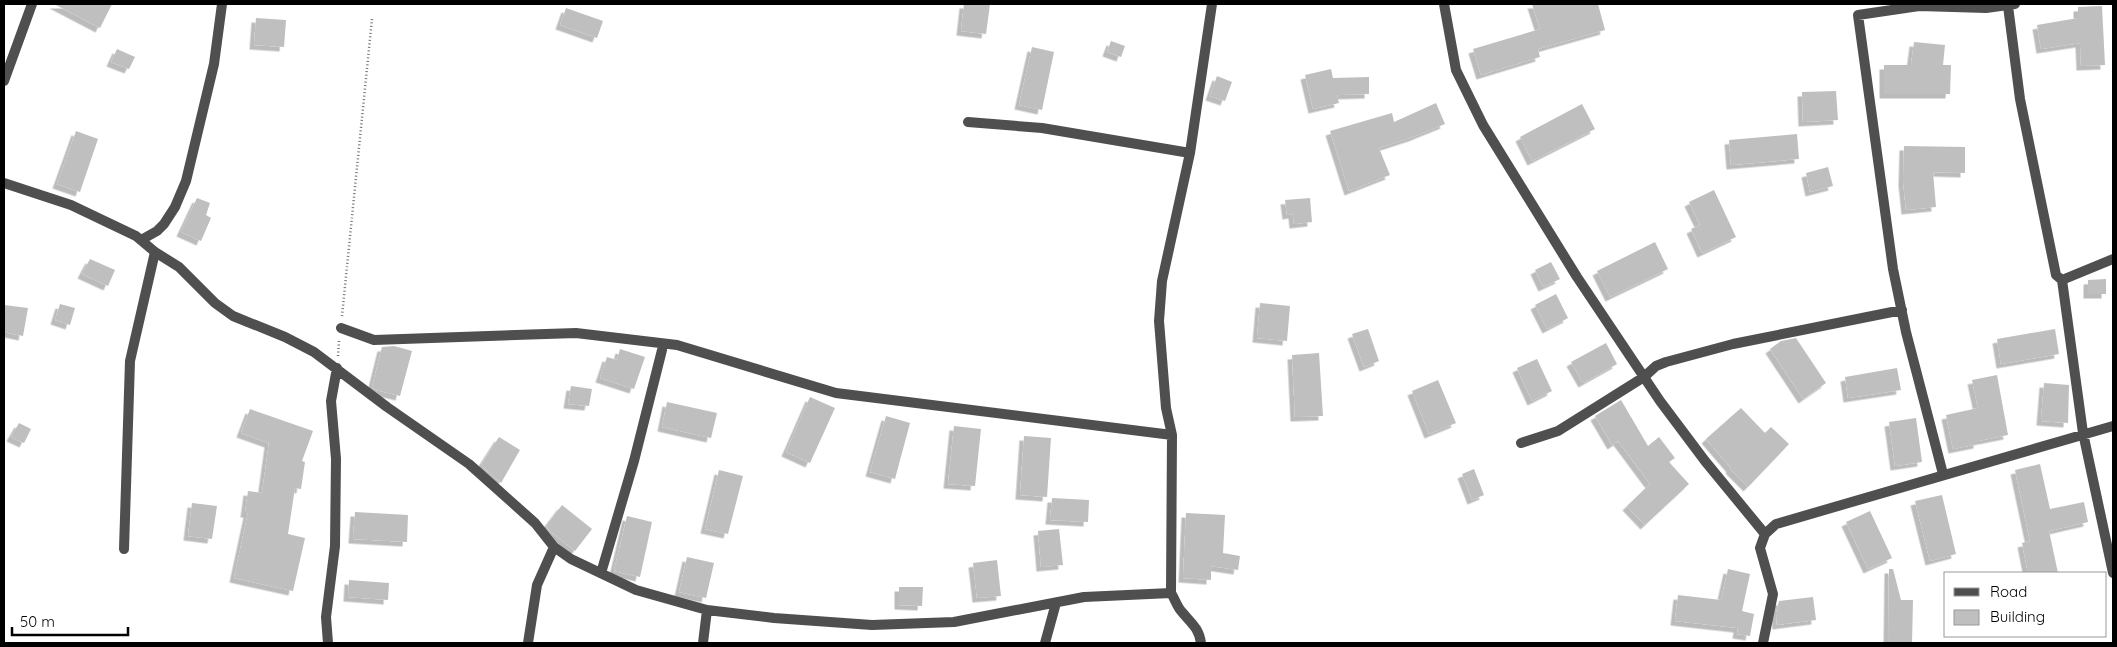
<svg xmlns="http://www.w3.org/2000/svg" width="2117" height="647" font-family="Quicksand,sans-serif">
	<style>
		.building { fill: #bfbfbf; filter: url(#shadow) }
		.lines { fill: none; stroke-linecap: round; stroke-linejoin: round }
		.path { stroke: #717171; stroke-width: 2.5; stroke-dasharray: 1 2.5; stroke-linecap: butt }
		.minor { stroke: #4f4f4f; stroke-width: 10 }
	</style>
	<defs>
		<filter id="shadow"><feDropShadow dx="-4.5" dy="4.5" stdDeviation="0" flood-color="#0004"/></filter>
	</defs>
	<rect width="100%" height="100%" fill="#fff"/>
	<path class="building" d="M54,4H112L100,28Z
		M964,4H990L986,34L961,31Z
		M1532,4H1598L1605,30L1538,49L1540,57L1481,75L1473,49L1540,29Z
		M2102,6L2105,65L2081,66L2080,43L2041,49L2037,25L2078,18V7Z
		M566,8L603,21L597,38L560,25Z
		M256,18L286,20L284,47L254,45Z
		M1111,41L1125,46L1121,57L1107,52Z
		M1914,42L1945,45L1943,65H1951L1950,94H1884V65H1911Z
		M1032,47L1054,52L1042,110L1019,105Z
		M117,49L135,57L129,69L111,62Z
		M1331,69L1333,78L1369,77V94L1337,95L1339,103L1313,109L1305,75Z
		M1217,76L1232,82L1225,101L1210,96Z
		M1836,91L1838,120L1803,122L1802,92Z
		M1436,103L1445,124L1413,137L1379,148L1390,175L1349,191L1330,131L1392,113L1394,122Z
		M1582,104L1595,129L1532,161L1520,137Z
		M76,131L98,139L80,192L57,184Z
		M1797,134L1799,159L1731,165L1729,140Z
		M1904,146L1965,147V173L1933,172L1936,207L1906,210L1903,181Z
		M1828,167L1833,186L1810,192L1806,173Z
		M1714,190L1736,237L1702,253L1691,229L1700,225L1689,202Z
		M197,198L210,203L206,215L211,218L201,241L181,232Z
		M1310,198L1312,222L1294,224L1293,214L1287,215L1285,200Z
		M1655,242L1668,269L1610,297L1597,271Z
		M90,259L115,270L108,286L82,274Z
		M1551,262L1560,279L1543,287L1535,270Z
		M2106,279V294H2088V280Z
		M1556,294L1568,318L1547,329L1535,305Z
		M1260,303L1290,306L1287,341L1257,338Z
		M60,304L75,308L70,325L55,320Z
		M4,305L28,308L23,336L4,332Z
		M1368,329L1379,361L1364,367L1352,334Z
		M2055,329L2059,354L2001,364L1997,339Z
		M1796,338L1826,383L1803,399L1770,349L1781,341Z
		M1606,343L1617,364L1583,383L1571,362Z
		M394,346L412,351L400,396L376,390L372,387L382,347Z
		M620,349L645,357L634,389L600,378L607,357L617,360Z
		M1319,353L1323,416L1295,417L1292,355Z
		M1537,359L1552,391L1532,401L1517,368Z
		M1897,368L1901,390L1848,398L1845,377Z
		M1997,375L2008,435L1978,441V444L1953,449L1946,415L1978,408L1972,380Z
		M1438,380L1456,423L1429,434L1412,391Z
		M2044,383L2069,385L2068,423L2041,421Z
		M571,386L592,389L589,406L568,404Z
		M810,397L835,408L810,463L786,452Z
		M1621,400L1648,446L1659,437L1675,458L1669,462L1689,484L1645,525L1627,506L1650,484L1618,441L1612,445L1595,416Z
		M667,402L717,413L711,438L662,427Z
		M1741,408L1765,433L1771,427L1789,444L1748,487L1730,469L1731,468L1706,439Z
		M250,409L313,431L302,461L305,462L301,489L295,488L288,534L305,538L293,591L234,578L248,513H245L248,491L262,493L269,443L241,433Z
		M886,416L910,423L895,479L870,472Z
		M1916,418L1922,462L1895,466L1889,422Z
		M19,423L31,429L24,443L11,437Z
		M954,426L981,429L975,486L948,484Z
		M1024,436L1051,438L1047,497L1020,495Z
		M499,437L520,450L501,483L481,465Z
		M2040,464L2050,509L2084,502L2088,522L2049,531L2058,573H2028L2022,543L2030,541L2015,470Z
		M1474,469L1484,495L1472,500L1462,474Z
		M719,470L743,476L728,534L705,529Z
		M1942,495L1956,554L1930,561L1915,501Z
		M1052,498L1089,500L1088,522L1050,520Z
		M192,503L217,506L212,539L188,536Z
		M562,505L592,529L575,551L551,532L546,526Z
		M1870,511L1892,558L1868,569L1846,522Z
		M355,512L408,515L407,542L353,539Z
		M1186,513L1225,515L1223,553L1240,556L1238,570L1211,566V580L1183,578Z
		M627,516L652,522L640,577L614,571Z
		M1059,529L1063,565L1041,567L1038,531Z
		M687,557L714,563L706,598L679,592Z
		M997,560L1001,596L977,598L973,563Z
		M1728,569L1750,574L1742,611L1754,614L1750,636L1737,634L1738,628L1675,621L1678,595L1721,600Z
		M1889,569H1893L1901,600H1913L1912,643H1888Z
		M349,580L389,583L388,600L348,597Z
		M899,587H923L922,606L899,605Z
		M1813,597L1816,620L1777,625L1776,613L1779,601Z"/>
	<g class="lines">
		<path class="path" d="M342,316L372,19
			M338,356L339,341"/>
		<path class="minor" d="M1444,4L1456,70L1483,125L1577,277L1660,401L1705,461L1765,534
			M2008,6L2020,99L2056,275L2062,280L2083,433L2113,573
			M4,81L32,4
			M968,122L1042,128L1190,153
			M4,183L71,205L136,236L155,252L179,267L215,303L233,316L285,337L314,352L387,407L469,464L535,523L554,547
			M141,240L157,231L164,224L175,207L186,181L214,64L222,4
			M2062,280L2113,259
			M341,328L374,340L576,333L677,345L836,393L1172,435
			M1521,443L1558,431L1644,377L1656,366L1666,362L1733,344L1902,310
			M1943,474L1906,332L1893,269L1858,15L1919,6L1986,8L2015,4
			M124,549L130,361L155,252
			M601,573L634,461L662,350
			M328,643L326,617L335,546L336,459L331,401L337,368
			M528,643L537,585L554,547L571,559L636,590L707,610L774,618L872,625L954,622L1084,597L1171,593
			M703,643L707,610
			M1045,643L1056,603
			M1201,643C1199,628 1191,623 1182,612C1177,607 1175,599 1171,593L1172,435L1166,408L1159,321L1162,281L1190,153L1212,4
			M1763,643L1773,594L1760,548L1765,534L1776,524L2113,426"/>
	</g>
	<rect width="2117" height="647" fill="none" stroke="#000000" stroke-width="10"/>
	<rect x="1944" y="572" width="162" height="65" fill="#ffffff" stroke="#999999"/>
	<rect x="1954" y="588" width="25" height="8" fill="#4f4f4f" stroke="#999999"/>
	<text x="1990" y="597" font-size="15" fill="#000000">Road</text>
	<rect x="1954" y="610" width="25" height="15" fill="#bfbfbf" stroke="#999999"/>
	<text x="1990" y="622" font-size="15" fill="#000000">Building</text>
	<path d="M12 627v8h116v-8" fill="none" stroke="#000000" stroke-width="2.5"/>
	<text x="20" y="627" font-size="15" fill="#000000" stroke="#ffffff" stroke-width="4" paint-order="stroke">50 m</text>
</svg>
